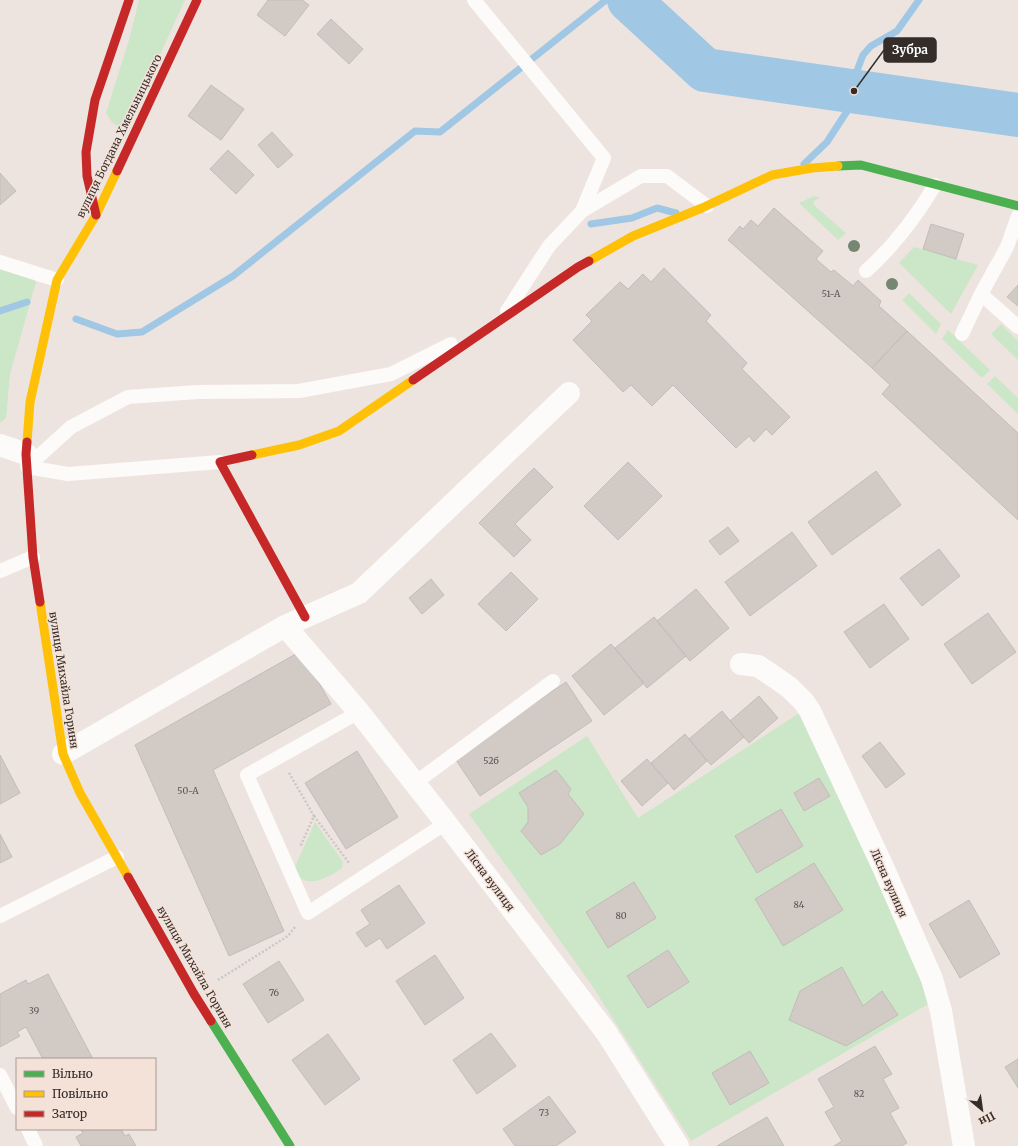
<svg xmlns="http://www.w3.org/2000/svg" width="1018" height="1146" font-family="Merriweather,serif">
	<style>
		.green { fill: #cce6c8 }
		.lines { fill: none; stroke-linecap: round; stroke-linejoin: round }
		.stream { stroke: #a0c7e4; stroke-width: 7 }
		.river { stroke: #a0c7e4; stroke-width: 44 }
		.building { fill: #d1cac5; stroke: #c3bcb8 }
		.path { stroke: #cac7c6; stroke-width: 2.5; stroke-dasharray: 2 2; stroke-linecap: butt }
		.lane { stroke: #fcfbfa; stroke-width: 14 }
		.street { stroke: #fcfbfa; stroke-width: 22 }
		.fast { stroke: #4caf50; stroke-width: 9 }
		.slow { stroke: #ffc107; stroke-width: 9 }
		.jam { stroke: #c62828; stroke-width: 9 }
		.tree { fill: #758672 }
		.labels { text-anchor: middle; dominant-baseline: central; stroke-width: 3; stroke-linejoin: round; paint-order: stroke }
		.number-label { font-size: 9px; fill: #5b5451 }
		.street-label { font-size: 11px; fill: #342d2a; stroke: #f4e2d9 }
		.leader { fill: none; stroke: #342d2a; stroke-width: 1.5 }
		.callout-dot { fill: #342d2a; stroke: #f4e2d9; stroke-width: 1.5 }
		.callout { fill: #342d2a; stroke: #342d2a; stroke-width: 1.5 }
		.callout-label { font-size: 12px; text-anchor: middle; font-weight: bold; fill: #fff }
	</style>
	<rect width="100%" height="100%" fill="#eee4df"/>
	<path class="green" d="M139,0H185L138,103L124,126C114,127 111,121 106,113L129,40Z
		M814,196L820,197L813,202L815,206L846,233L838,240L799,203Z
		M914,247L978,265L951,314L899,263Z
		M0,266L32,278L36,282L10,374L6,418L0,423Z
		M909,293L941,324L936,334L902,300Z
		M1001,324L1018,341V360L991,334Z
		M948,330L990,370L982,378L942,339Z
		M995,376L1018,398V414L987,384Z
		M801,712L890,903L930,1003L691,1141L591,984L469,814L587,736L638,818Z
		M315,822L343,862L342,868C332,875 312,888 299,877C297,876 296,871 294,869Z"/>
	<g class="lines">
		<path class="stream" d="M804,164L827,142L851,105L854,91L855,76L863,55L871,46L897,31L919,0
			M591,224L632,218L657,208L676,213
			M0,311L27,302
			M76,319L117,334L142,332L233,276L415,131L440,132L606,0"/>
		<path class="river" d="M629,0L705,70L1018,115"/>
	</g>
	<path class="building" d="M268,0H302L309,5L285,36L257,15Z
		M331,19L363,49L349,64L317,34Z
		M211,85L244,109L221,140L188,116Z
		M272,132L293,155L278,168L258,145Z
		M228,150L254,175L236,194L210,169Z
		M0,173L16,191L0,205Z
		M774,208L823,251L816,259L831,272L834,270L853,286L858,280L881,301L879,306L907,331L872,368L728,240L740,226L743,229L751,220L758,226Z
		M931,224L964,234L956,259L923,249Z
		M664,268L711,315L706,321L747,363L742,369L790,417L772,435L766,429L754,442L749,436L736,448L673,385L652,406L631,385L623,392L573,340L592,321L586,315L620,282L628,289L643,274L651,282Z
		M1018,285V306L1007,297Z
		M907,331L1018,433V520L882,394L890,385L872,368Z
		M628,462L662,496L618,540L584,506Z
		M534,468L553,487L515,524L531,540L514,557L479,523Z
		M876,471L901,505L832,555L808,522Z
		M728,527L739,541L720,555L709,541Z
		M792,532L817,566L750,616L725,582Z
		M939,549L960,576L922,606L900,578Z
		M511,572L538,599L506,631L478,604Z
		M431,579L444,595L422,614L409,598Z
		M696,589L729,628L690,661L657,621Z
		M884,604L909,639L870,668L844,632Z
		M988,613L1016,652L972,684L944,644Z
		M654,617L686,656L647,688L615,648Z
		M611,644L644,683L604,715L572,676Z
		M301,651L331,704L213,770L284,931L229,956L135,745Z
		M566,682L592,721L480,796L454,757Z
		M759,696L778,718L749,743L730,721Z
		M722,711L744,737L711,765L689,739Z
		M685,734L707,761L674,790L651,763Z
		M880,742L905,774L886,788L862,756Z
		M357,751L398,817L346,849L305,783Z
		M0,755L20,793L0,804Z
		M647,759L668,783L642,806L621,781Z
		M556,770L571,789L568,794L584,814L560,844L541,855L521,831L528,822V807L519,793Z
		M819,778L830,796L804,811L794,793Z
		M781,809L803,846L757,873L735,836Z
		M0,834L12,857L0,863Z
		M814,863L843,910L783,946L755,899Z
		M634,882L656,918L608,948L586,912Z
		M399,885L425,923L387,949L380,938L366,947L356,933L370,924L361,910Z
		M969,900L1000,954L960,978L929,924Z
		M668,950L689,982L648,1008L627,976Z
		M435,955L464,998L425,1025L396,981Z
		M279,961L304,1000L268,1023L243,984Z
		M842,967L863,1006L882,991L898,1015L846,1046L789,1020L800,991Z
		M48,974L93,1059H43L26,1027L17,1032L20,1036L0,1047V994L26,980L28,984Z
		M491,1033L516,1066L477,1094L453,1060Z
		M328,1034L360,1079L325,1105L292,1060Z
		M875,1046L892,1074L883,1079L899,1108L890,1113L907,1143L901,1146H834L842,1141L825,1112L834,1107L818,1079Z
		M750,1051L769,1083L730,1105L712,1073Z
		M1018,1059V1088L1005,1067Z
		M549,1096L576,1132L556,1146H515L503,1129Z
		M767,1117L784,1146H717Z
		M80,1129H121L125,1136L129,1134L136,1146H81L76,1137L83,1133Z"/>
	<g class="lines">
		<path class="path" d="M289,773L314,816L300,847
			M314,816L349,863
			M218,980L288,936L295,927"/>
		<path class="lane" d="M474,0L604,158L582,211
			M0,262L57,280
			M866,271C894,246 916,217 935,185
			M981,294L1018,327
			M507,311L549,246L582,211L641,176H667L707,206
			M962,334L981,294L1007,247L1018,216
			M27,467L71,427L128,397L197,392L299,391L391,374L451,344
			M27,467L68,474L220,462
			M0,571L33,557
			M359,712L247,775L308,913L446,823
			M415,783L553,681
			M0,916L117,857
			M0,1075L17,1108
			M28,1129L36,1146"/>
		<path class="street" d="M0,445L26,454
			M285,626L359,712L446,823L606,1032L678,1146
			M741,664L758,666L776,678L790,688L804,702L810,711L883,867L932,979L941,1011L964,1146
			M63,754L285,626L359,593L569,393"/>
		<path class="fast" d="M838,166L861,165L1018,206
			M211,1021L290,1146"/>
		<path class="slow" d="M589,261L633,236L702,208L772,175L812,168L838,166
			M27,442L30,402L57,280L96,215L117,171
			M252,455L299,445L339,431L413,380
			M40,602L63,754L80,793L128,877"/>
		<path class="jam" d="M117,171L197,0
			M96,215L87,176L86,152L95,100L129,0
			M413,380L578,267L589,261
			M27,442L26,454L33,557L40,602
			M252,455L220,462L305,617
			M128,877L194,994L211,1021"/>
	</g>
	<g class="tree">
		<circle cx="854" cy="246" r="6"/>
		<circle cx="892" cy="284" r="6"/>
	</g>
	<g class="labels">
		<g class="number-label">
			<text x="831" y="293">51-А</text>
			<text x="491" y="760">52б</text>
			<text x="188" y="790">50-А</text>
			<text x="799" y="904">84</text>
			<text x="621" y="915">80</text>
			<text x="274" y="992">76</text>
			<text x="34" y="1010">39</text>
			<text x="859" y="1093">82</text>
			<text x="544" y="1112">73</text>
		</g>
		<g class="street-label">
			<text transform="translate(119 136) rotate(-64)">вулиця Богдана Хмельницького</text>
			<text transform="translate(64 680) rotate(81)">вулиця Михайла Гориня</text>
			<text transform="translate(490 880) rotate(53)">Лісна вулиця</text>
			<text transform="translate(889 883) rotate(66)">Лісна вулиця</text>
			<text transform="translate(195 967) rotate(60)">вулиця Михайла Гориня</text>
		</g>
	</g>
	<path class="leader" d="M854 91L884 50"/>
	<circle class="callout-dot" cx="854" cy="91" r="4"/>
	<rect class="callout" x="884" y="38" width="52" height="24" rx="4"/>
	<g class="callout-label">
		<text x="910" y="54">Зубра</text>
	</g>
	<rect x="16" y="1058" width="140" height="72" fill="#f4e2d9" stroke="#a79a93"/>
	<rect x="24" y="1071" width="20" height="6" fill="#4caf50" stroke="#a79a93"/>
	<text x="52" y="1078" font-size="12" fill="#342d2a">Вільно</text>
	<rect x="24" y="1091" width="20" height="6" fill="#ffc107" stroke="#a79a93"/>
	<text x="52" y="1098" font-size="12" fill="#342d2a">Повільно</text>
	<rect x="24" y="1111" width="20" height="6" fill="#c62828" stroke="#a79a93"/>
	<text x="52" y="1118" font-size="12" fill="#342d2a">Затор</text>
	<g transform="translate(982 1110) rotate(151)" stroke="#f4e2d9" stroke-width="3" paint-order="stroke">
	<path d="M0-3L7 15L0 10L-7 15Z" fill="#342d2a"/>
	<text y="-6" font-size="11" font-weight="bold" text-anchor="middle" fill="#342d2a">Пн</text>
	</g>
</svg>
